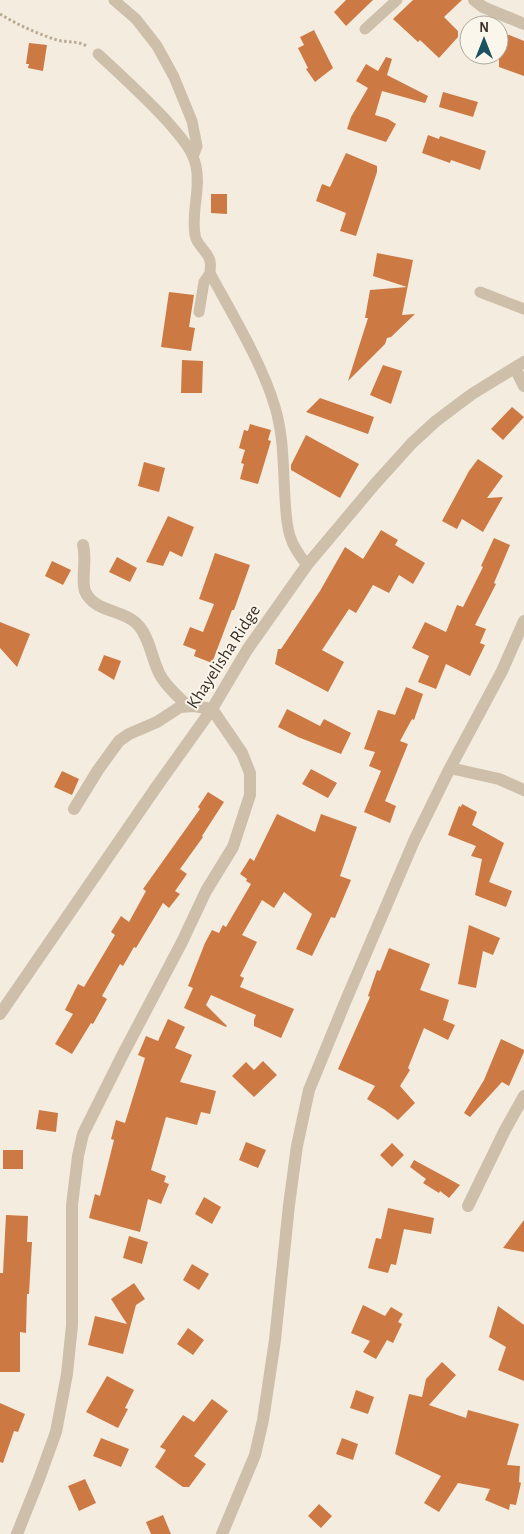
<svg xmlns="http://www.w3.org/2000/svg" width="524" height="1534" font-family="'Alegreya Sans',sans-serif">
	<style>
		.building { fill: #cd7944 }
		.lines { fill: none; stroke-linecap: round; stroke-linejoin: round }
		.path { stroke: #baaa93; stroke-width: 3; stroke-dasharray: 2.5 2.5; stroke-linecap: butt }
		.service { stroke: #cebfaa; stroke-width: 11 }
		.minor { stroke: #cebfaa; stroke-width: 12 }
		.labels { text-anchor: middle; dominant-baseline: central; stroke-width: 4; stroke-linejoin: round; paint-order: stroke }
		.street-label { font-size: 18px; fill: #3b312a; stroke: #fbf6ec }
	</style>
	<rect width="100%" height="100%" fill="#f4eddf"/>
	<path class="building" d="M346,0H373L346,26L334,12Z
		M413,0H462L444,17L458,31V37L439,58L420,40L418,42L393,19Z
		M314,30L333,68L315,82L306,69L308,68L298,48L304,45L300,37Z
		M499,31L524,41V76L499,67Z
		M29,43L47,45L43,71L28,68L29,64H26Z
		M386,57L392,59L387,75L428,96L425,103L382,91L375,115L388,119L396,124L386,142L347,129L351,117L368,88L356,81L366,64L378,71Z
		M443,92L478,102L473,117L439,107Z
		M428,135L439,139L440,136L486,151L480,170L451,160L450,163L422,153Z
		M346,153L377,166V172L356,236L340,231L346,213L316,201L322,184L330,187Z
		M211,194H227V214L211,213Z
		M377,253L413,260L402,315L415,314L391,337L387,338L385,344L348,381L368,318H365L370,290L407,287L373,276Z
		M169,292L194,295L189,327L195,328L191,351L161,347Z
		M182,360L203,361L202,393H181Z
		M383,365L402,371L391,404L370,395Z
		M320,398L374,417L368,434L306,412Z
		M512,407L524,417L503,440L491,429Z
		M250,424L271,430L268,440L271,441L258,484L240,479L244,464L241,463L245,450L239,448L244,430L248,431Z
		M306,435L359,464L340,498L291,470V465Z
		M478,459L503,476L487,498L503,497L483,532L462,519L457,529L442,521L469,471Z
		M144,462L165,468L159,492L138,486Z
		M168,516L194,527L182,557L170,551L163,566L146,562Z
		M381,530L398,540L395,545L425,563L413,584L399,575L389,593L373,585L356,613L349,609L322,650L344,662L328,692L275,664L278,649H281L320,591L345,547L363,559Z
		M494,538L510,545L494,583L496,584L475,625L486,629L480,643L485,645L470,676L446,664L436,689L418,682L429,656L412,648L425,622L446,632L457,605L463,607L483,567L481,566Z
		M215,553L250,565L234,610H232L212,663L194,656L196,650L183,645L190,627L203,632L214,604L199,599Z
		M117,557L137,568L130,582L109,572Z
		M52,561L71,570L63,585L45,576Z
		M0,622L30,634L17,667L0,648Z
		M104,655L121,661L114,680L98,670Z
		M406,687L423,694L414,720L412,719L400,741L408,744L385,801L396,806L390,823L364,812L381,771L369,766L375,752L364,749L378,710L395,715Z
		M287,709L320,726L324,719L351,733L341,754L298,737L278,727Z
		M311,769L337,783L328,798L302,784Z
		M62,771L79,779L72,795L54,787Z
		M208,792L224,802L202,836L203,837L180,869L187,874L175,891L180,894L169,908L163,903L136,948L134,947L123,966L120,964L102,996L107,999L93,1024L91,1023L72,1054L55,1044L73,1014L65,1010L78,984L84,987L115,935L111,932L121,916L129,922L146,891L143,889L200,809L198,807Z
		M462,804L477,812L472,825L504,843L489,882L512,891L506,907L475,895L482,859L471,856L476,846L448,835L459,806L461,807Z
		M277,814L315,832L321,814L357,827L340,876L351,880L335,918L331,917L312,956L296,949L312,914L284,892L274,908L262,900L242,935L257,942L240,976L244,978L240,987L294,1009L281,1038L254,1026V1020L256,1015L211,995L206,1005L227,1026L226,1027L184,1008L193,988L188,986L205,943L212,930L219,933L223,925L226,927L251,884L246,881L247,879L240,874L250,858L254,861Z
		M469,925L500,938L493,955L483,951L476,988L458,984Z
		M389,948L430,964L420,990L449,1000L443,1020L455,1025L448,1040L424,1028L408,1068L410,1070L400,1086L415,1103L398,1120L385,1110L367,1099L375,1086L338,1069L370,997L368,996L377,970L380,971Z
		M168,1019L185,1027L175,1048L192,1055L180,1082L216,1091L210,1114L201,1112L197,1125L166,1117L151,1170L166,1176L164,1182L169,1184L161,1204L148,1199L140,1232L89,1218L95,1194L100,1196L114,1140L111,1139L116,1120L125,1123L145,1058L138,1055L146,1036L158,1041Z
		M501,1039L524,1050V1052L509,1086L502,1082L470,1117L464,1113L484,1080Z
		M263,1061L277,1075L254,1097L232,1076L246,1062L254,1070Z
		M39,1110L58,1113L56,1132L36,1129Z
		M246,1142L266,1150L258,1168L239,1160Z
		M392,1143L404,1155L392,1167L380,1155Z
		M3,1150H23V1169H3Z
		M414,1160L438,1173L460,1185L449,1198L440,1191L439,1193L423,1183L426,1179L410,1167Z
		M204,1197L221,1207L212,1224L195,1214Z
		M388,1208L434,1218L431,1234L404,1229L396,1265L391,1264L388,1273L368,1268L376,1238L381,1239Z
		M6,1215L28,1216L27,1242H32L29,1294H27L26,1333L20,1332V1372H0V1273H3Z
		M524,1220V1252L503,1248Z
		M129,1236L148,1242L142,1264L123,1258Z
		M192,1264L209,1274L199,1290L183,1280Z
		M134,1283L145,1299L136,1305L123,1354L88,1345L95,1316L127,1324L111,1299Z
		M363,1305L385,1316L391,1307L403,1314L398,1322L402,1324L393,1343L387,1340L376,1359L363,1352L370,1341L351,1333Z
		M498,1306L524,1325V1381L498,1370L506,1347L489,1337Z
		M188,1328L204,1340L193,1355L177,1344Z
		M442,1362L456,1375L429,1405L466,1418L468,1410L519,1424L507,1465L520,1466L519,1482L521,1483L516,1505L510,1504L509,1510L485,1500L490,1489L458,1483L439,1512L424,1503L441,1476L395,1454L409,1394L422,1397L426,1379Z
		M107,1376L134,1390L125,1408L128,1409L118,1428L86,1412Z
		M356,1390L374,1397L368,1414L350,1408Z
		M212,1399L228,1411L194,1456L206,1464L189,1487H183L155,1467L166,1450L160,1447L183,1415L194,1422Z
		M0,1403L25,1414L18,1432L14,1431L3,1463L0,1462Z
		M101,1438L129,1449L121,1467L93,1456Z
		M342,1438L358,1444L353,1460L336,1454Z
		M85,1479L96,1503L79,1511L68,1486Z
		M319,1504L332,1516L321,1528L308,1516Z
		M163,1515L171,1534H151L146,1522Z"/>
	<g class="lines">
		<path class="path" d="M0,14C18,25 38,34 57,40C68,43 78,40 88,47"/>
		<path class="service" d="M114,0L136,19L157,46L174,77L192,121L197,146L193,157
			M365,29L397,0
			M98,54C122,76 145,97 167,121C178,134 192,148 196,166C201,189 191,212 195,235C196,245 208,251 210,261C211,265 210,269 210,273C232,314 262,363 275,407C284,437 283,468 285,498C286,511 286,524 290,536C293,547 300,556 307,565
			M480,292L524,309
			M199,312L204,282L210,273"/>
		<path class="minor" d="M474,0L483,7L524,24
			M515,368L524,386
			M83,545C87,559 81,581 85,591C94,613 125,609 139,626C150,639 152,660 160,675C167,687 178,697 188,706
			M450,768L499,779L524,790
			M0,1014L157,786L212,709L247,650L307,565L375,484L412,443L436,421L472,394L524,362
			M468,1206L505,1130L524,1096
			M17,1534L39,1479L56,1432L67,1374L72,1325V1205L78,1156L83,1134L123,1054L182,942L206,891L233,847L250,795V773L242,753L212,709L194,706L180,707L157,722L129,734L119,741L98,770L74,809
			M222,1534L255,1455L263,1420L275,1340L289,1205L297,1146L309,1090L346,1000L414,841L450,768L502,671L524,621"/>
	</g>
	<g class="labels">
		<g class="street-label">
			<text transform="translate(224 657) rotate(-57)">Khayelisha Ridge</text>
		</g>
	</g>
	<g transform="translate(484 40)"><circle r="24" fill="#fbf6ec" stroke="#aea79e"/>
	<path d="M0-4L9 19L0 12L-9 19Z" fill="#1c5160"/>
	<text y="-8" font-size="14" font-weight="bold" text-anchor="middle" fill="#3b312a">N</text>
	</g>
</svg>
